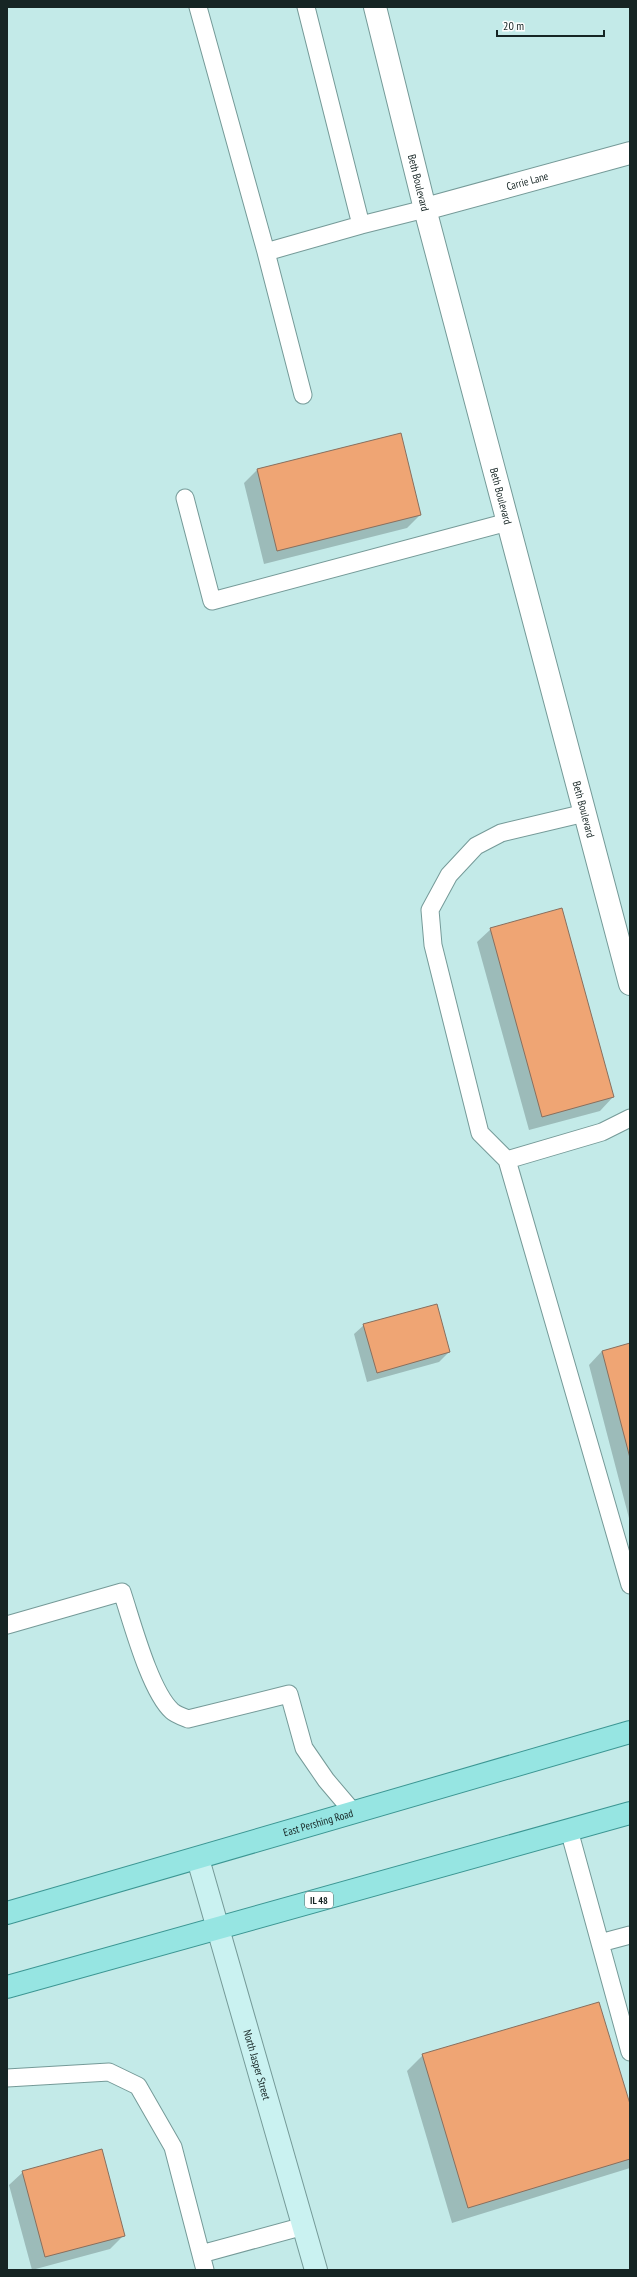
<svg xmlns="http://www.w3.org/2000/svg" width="637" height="2277" font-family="'PT Sans Narrow',sans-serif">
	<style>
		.shadow { fill: #0003 }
		.building { fill: #efa574; stroke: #886f5e }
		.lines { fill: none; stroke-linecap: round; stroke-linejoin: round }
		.lane-casing { stroke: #759a98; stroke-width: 19 }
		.street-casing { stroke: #759a98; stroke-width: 24 }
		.secondary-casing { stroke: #759a98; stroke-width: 24 }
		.primary-casing { stroke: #3c9693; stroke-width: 24 }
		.lane { stroke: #fff; stroke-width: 17 }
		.street { stroke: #fff; stroke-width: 22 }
		.secondary { stroke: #caf2f1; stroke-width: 22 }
		.primary { stroke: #96e5e2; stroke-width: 22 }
		.labels { text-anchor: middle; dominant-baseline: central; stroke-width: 3; stroke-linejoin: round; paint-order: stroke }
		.shield { fill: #fff; stroke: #5c6666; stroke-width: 1 }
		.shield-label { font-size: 10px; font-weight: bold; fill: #162524 }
		.street-label { font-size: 11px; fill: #162524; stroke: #fff }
	</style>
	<rect width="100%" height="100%" fill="#c3eae8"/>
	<path class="shadow" d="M257,470L420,515L407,528L264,564L244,483Z
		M491,929L613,1097L600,1111L529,1130L477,942Z
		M364,1325L449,1352L439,1362L367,1382L354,1334Z
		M630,1344V1522L589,1365L602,1351Z
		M423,2055L630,2108V2168L452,2223L407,2071Z
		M23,2172L124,2235L110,2249L32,2270L9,2185Z"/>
	<path class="building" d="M401,433L421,515L277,551L257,469Z
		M562,908L614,1097L542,1117L490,928Z
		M437,1304L450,1352L377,1373L363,1324Z
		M630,1343V1458L602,1351Z
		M599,2002L630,2104V2159L468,2208L422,2054Z
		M102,2149L125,2236L45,2257L22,2171Z"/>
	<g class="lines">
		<g class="lane-casing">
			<path id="lane" d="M198,7L266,252L361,225L425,209
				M306,7L361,225
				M266,252L303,395
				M185,498L212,601L508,522
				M585,813L501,833L476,846L449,875L430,910L433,945L480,1133L507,1160L630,1585
				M507,1160L602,1132L630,1118
				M7,1625L122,1592C132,1622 150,1691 172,1711C175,1714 183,1717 188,1719L289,1694L304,1748L326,1780L354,1813
				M569,1830L630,2052
				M600,1943L630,1935
				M7,2078L109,2072L138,2086L173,2147L205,2270
				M201,2254L304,2226"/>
		</g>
		<g class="street-casing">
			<g id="street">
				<path id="s1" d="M375,7L425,209L630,984"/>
				<path id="s2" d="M425,209L630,153"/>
			</g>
		</g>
		<g class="secondary-casing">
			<g id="secondary">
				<path id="s3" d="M198,1859L316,2270"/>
			</g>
		</g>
		<g class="primary-casing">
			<g id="primary">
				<path id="s4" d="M7,1913L630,1732"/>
				<path d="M7,1987L630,1813"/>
			</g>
		</g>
		<use href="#lane" class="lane"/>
		<use href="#street" class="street"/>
		<use href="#secondary" class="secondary"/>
		<use href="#primary" class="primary"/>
	</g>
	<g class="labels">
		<rect class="shield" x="305" y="1892" width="28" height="16" rx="3"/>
		<g class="shield-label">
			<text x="319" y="1900">IL 48</text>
		</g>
		<g class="street-label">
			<text stroke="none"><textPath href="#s2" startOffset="106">Carrie Lane</textPath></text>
			<text stroke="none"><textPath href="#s1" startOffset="181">Beth Boulevard</textPath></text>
			<text stroke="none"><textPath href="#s1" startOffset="505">Beth Boulevard</textPath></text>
			<text stroke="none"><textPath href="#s1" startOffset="829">Beth Boulevard</textPath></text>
			<text stroke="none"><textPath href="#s4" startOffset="324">East Pershing Road</textPath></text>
			<text stroke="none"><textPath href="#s3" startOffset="214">North Jasper Street</textPath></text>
		</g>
	</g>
	<rect width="637" height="2277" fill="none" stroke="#162524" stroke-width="16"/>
	<path d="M497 30v6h107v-6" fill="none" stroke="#162524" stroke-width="2"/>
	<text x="503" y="30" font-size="12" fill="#162524" stroke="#ffffff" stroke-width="3" paint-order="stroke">20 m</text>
</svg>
